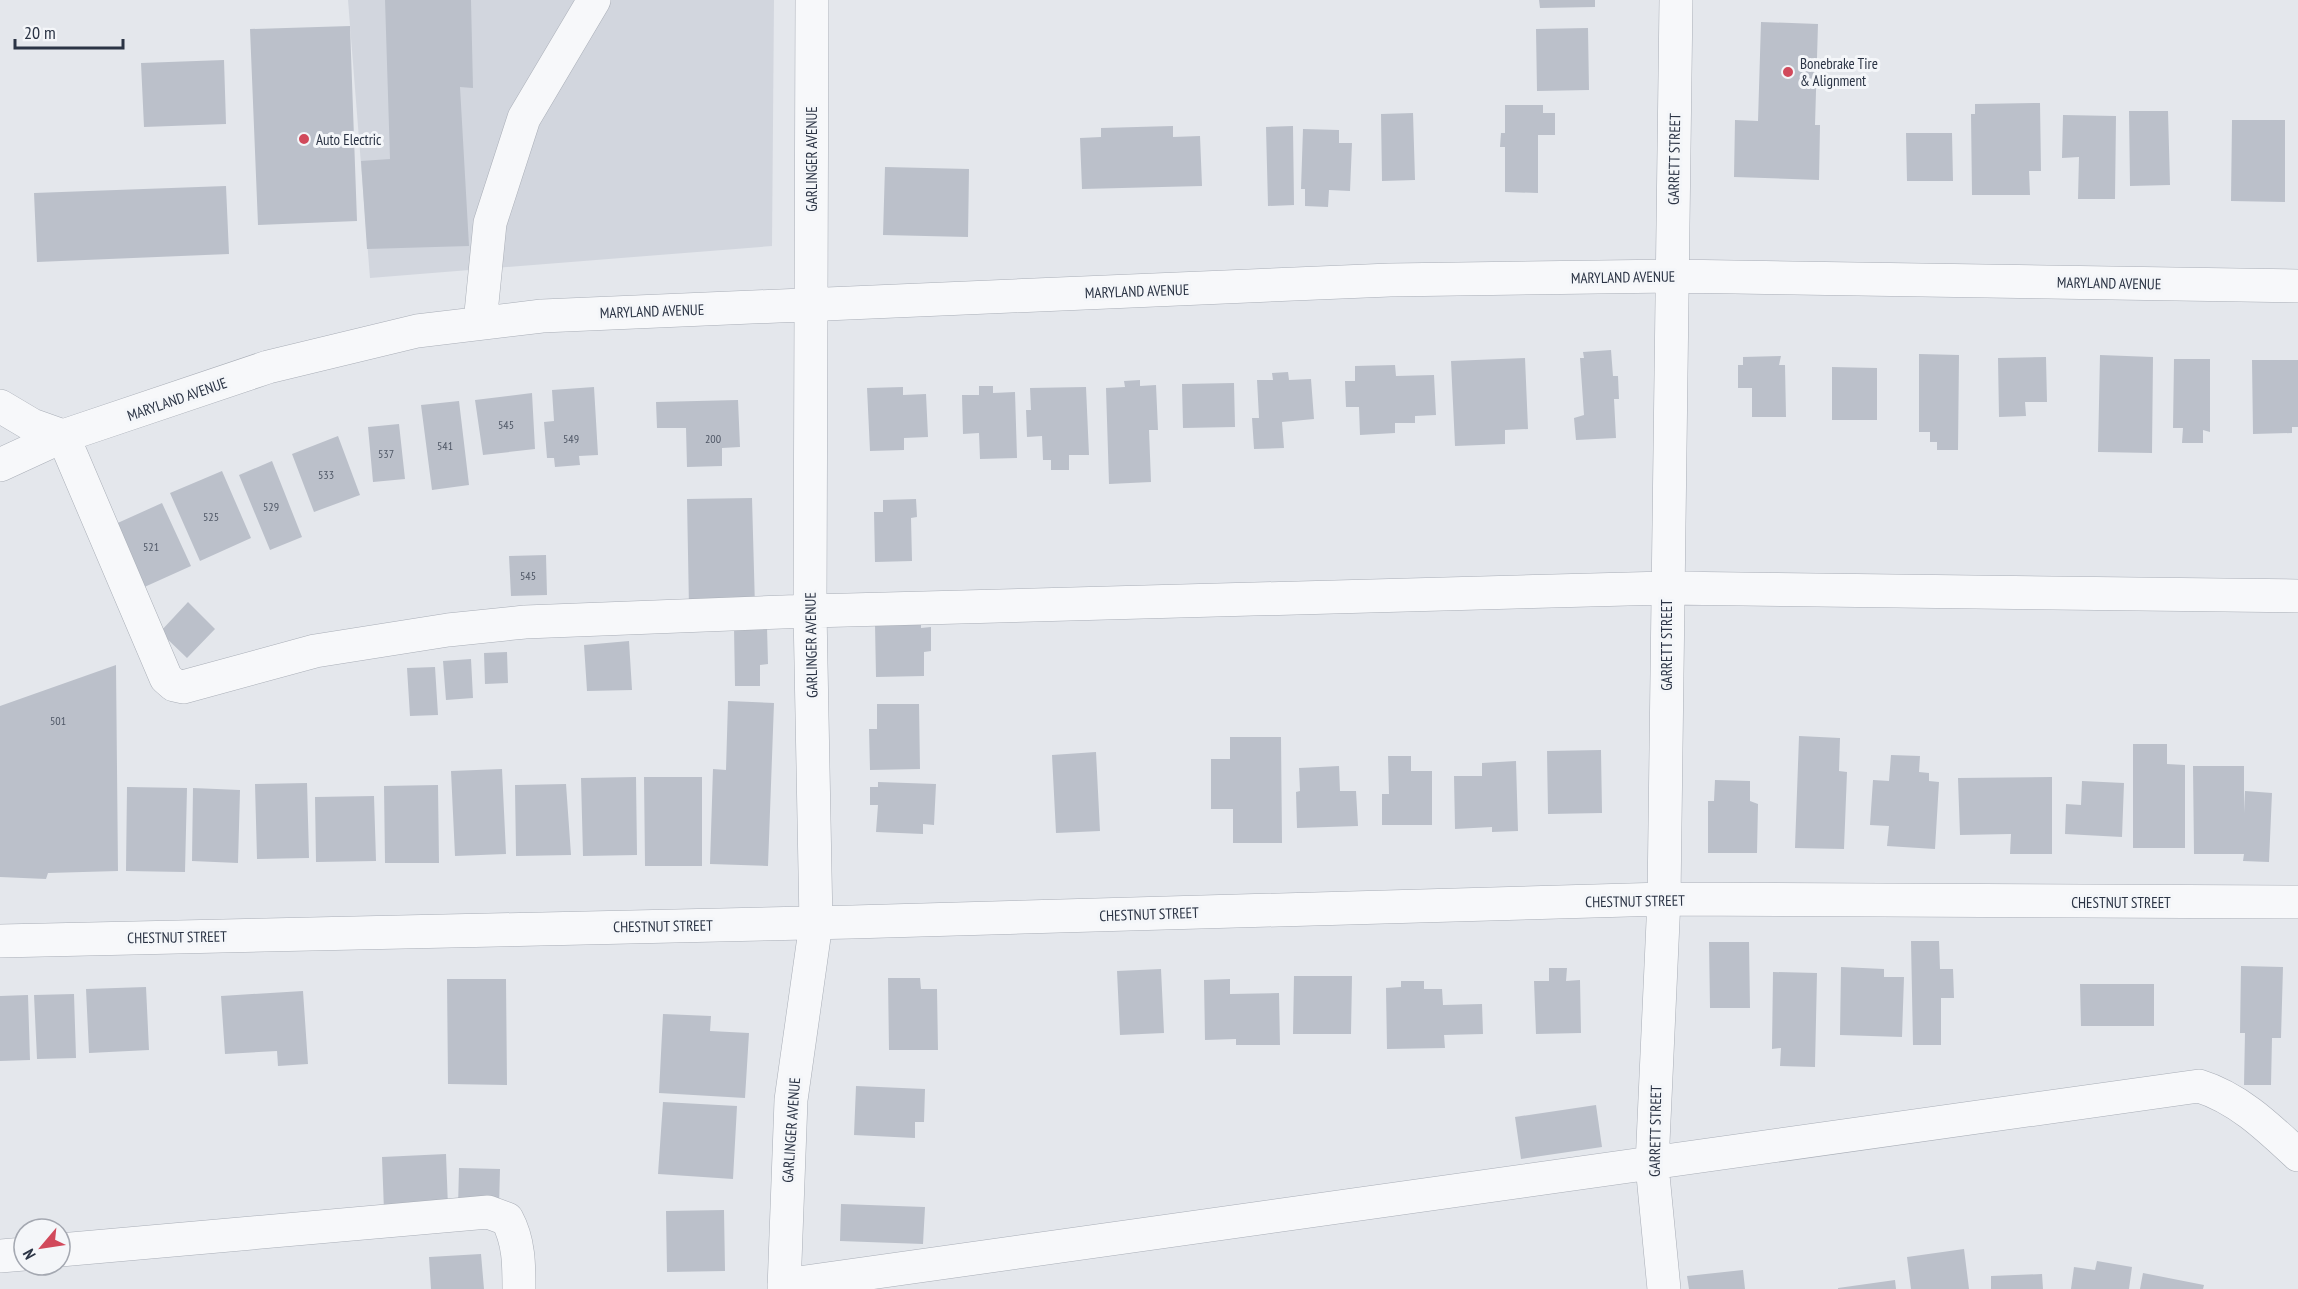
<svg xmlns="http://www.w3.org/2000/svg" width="2298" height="1289" font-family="'PT Sans Narrow',sans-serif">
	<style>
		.built { fill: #d2d6de }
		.building { fill: #bbc0ca }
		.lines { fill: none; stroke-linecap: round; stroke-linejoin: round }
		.minor-casing { stroke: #a9aeb7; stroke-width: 34 }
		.minor { stroke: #f7f8fa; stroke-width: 33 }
		.poi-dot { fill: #d1495b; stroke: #f4f6f9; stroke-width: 2 }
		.labels { text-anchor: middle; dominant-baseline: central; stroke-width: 6; stroke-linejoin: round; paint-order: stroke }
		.number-label { font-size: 12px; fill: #4f5766 }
		.poi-label { font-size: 15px; fill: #2b3445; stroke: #f4f6f9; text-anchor: start }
		.street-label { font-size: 15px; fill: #2b3445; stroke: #f4f6f9 }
	</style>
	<rect width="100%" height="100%" fill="#e4e7ec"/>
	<path class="built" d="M348,0H774L772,246L370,278Z"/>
	<path class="building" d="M385,0H471L473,88L460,87L469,246L367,249L361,161L390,159Z
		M1539,0H1595V7L1540,8Z
		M1761,22L1818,24L1815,125H1820L1819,180L1734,177L1735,120L1758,121Z
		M350,26L357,221L258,225L250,29Z
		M1588,28L1589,90L1537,91L1536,29Z
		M224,60L226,124L144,127L141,63Z
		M2040,103L2041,171H2029L2030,195H1972L1971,114H1975V104Z
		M1505,105H1543V113H1555V135H1538V193L1505,192V147H1500L1501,133H1505Z
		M2129,111H2168L2170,185L2130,186Z
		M1413,113L1415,180L1382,181L1381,114Z
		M2063,115L2116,116L2115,199H2078L2079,157L2062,158Z
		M2232,120H2285V202L2231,201Z
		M1173,126V137L1200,136L1202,186L1082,189L1080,138L1101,137V128Z
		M1293,126L1294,205L1268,206L1266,127Z
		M1303,129L1339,130V143H1352L1350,191L1329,190L1328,207L1305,206V189H1301Z
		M1906,133H1952L1953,181H1907Z
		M885,167L969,169L968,237L883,235Z
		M226,186L229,254L37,262L34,193Z
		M1611,350L1613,376H1618L1619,399H1614L1616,438L1576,440L1574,418L1584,415L1580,358H1584L1583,352Z
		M1919,354L1959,355L1958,450H1937V442H1930V432H1919Z
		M2100,355L2153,357L2152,453L2098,452Z
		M1781,356L1779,365H1785L1786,417H1752V388H1738V365H1743V357Z
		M2046,357L2047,402H2025L2026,416L1999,417L1998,358Z
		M1525,358L1528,429L1505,430V444L1455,446L1451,361Z
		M2174,359H2210V432L2203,430V443H2182L2183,428H2173Z
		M2252,360H2298V427H2292V433L2253,434Z
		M1395,365L1396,376L1434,375L1436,415L1415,416V423H1395V433L1360,435L1359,407H1346L1345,381H1355V366Z
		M1832,367L1877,368V420H1832Z
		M1288,372L1289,380L1311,379L1314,419L1282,422L1284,448L1254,449L1252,418H1259L1257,380H1273L1272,373Z
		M1140,380V386L1156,385L1158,430H1149L1151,482L1109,484L1106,388L1125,387L1124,381Z
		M1234,383L1235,427L1183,428L1182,384Z
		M979,386H993V393L1015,392L1017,458L980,459L979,433L963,434L962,395H979Z
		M594,387L598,455L579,456L580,465L555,467L554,458H547L544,422L554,421L552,390Z
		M903,387V395L926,394L928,437L904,438V450L870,451L867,388Z
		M1086,387L1089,455H1069V470H1051V460H1043L1042,436L1027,437L1026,410H1031L1030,388Z
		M532,393L535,449L483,455L475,400Z
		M738,400L740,447L722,448V466L687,467L686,428H657L656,402Z
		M459,401L469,485L432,490L421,405Z
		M399,424L405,479L373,482L368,427Z
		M338,436L360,495L314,512L292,454Z
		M272,461L302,537L270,550L239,475Z
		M222,471L251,538L200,561L170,493Z
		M752,498L755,607L689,608L687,499Z
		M916,499L917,517L911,518L912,561L875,562L874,512H883V500Z
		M162,503L191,566L140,589L111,526Z
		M546,555L547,595L511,596L509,556Z
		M188,602L215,629L187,658L160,632Z
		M921,623V628L931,627V651L924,652V676L876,677L875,624Z
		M734,627H767L768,664L760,665V686H735Z
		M629,641L632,690L587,691L584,645Z
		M507,652L508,683L485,684L484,653Z
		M471,659L473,698L446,700L443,661Z
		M116,665L118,871L48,873L46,879L0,877V706Z
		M435,667L438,715L410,716L407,668Z
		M728,701L774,703L768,866L710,864L713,769L726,770Z
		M877,704H919L920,769L870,770L869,729H877Z
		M1799,736L1840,738L1839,771L1847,772L1844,849L1795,848Z
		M1230,737H1281L1282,843H1233V809H1211V759H1230Z
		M2133,744H2167V764L2185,765V848H2133Z
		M1601,750L1602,813L1548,814L1547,751Z
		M1096,752L1100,831L1056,833L1052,755Z
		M1891,755L1920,756L1919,772L1929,773V781L1939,782L1935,849L1887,846L1889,826L1870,825L1873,780L1889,781Z
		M1388,756H1411V771H1432V825H1382V794H1389Z
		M1516,761L1518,831L1492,832V827L1455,829L1454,776H1482V763Z
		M1339,766L1340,791H1356L1358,826L1297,828L1296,792L1300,791L1299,768Z
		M2193,766H2244V813L2245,791L2272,793L2269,862L2243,861L2244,854H2194Z
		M502,769L506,854L455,856L451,771Z
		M636,777L637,855L583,856L581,778Z
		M644,777H702V866H645Z
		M2052,777V854H2010L2011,834L1960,835L1958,778Z
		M1715,780L1750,781V801L1758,804L1757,853H1708V801H1714Z
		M2082,781L2124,783L2122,837L2065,834L2066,804L2081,805Z
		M878,782L936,784L934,825L923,824V834L876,832L878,805H870V787H878Z
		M307,783L309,858L257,859L255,784Z
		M566,784L571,855L516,856L515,785Z
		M438,785L439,863H385L384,786Z
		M127,787L187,788L185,872L126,871Z
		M193,788L240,790L238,863L192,861Z
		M374,796L376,861L316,862L315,797Z
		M1911,941H1939L1940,969H1953L1954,998H1941V1045H1913Z
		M1709,942H1749L1750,1008H1710Z
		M2241,966L2283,967L2281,1038H2272L2271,1085H2244L2245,1033H2240Z
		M1841,967L1884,969V977H1904L1902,1037L1840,1035Z
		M1549,968H1567L1566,981L1580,980L1581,1033L1536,1034L1534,981H1549Z
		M1161,969L1164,1033L1120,1035L1117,971Z
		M1773,972L1817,973L1815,1067L1780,1066L1781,1048L1772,1049Z
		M1294,976H1352L1351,1034H1293Z
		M888,978H920L921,989H937L938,1050H889Z
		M447,979H506L507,1085L448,1084Z
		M1230,979V994L1279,993L1280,1045H1236V1039L1205,1040L1204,980Z
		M1401,981H1424V989H1442L1443,1005L1482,1004L1483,1034L1444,1035L1445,1048L1387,1049L1386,988L1401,987Z
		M2080,984H2154V1026H2081Z
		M146,987L149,1050L89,1053L86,989Z
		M303,991L308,1064L278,1066L277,1051L225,1054L221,996Z
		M74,994L76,1058L37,1059L34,995Z
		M28,995L30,1060L0,1061V996Z
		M663,1014L711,1016L710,1031L749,1033L745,1098L659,1093Z
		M856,1086L925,1089L924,1122H915V1138L854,1135Z
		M663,1102L737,1106L733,1179L658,1174Z
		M1596,1105L1602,1147L1521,1159L1515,1117Z
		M446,1154L448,1207L384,1211L382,1157Z
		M459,1168L500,1169L499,1207H458Z
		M841,1204L925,1207L923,1244L840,1241Z
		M724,1210L725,1271L667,1272L666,1211Z
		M1964,1249L1969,1289H1911L1907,1257Z
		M481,1254L484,1289H431L429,1257Z
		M2097,1261L2132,1267L2129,1289H2071L2074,1267L2095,1270Z
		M1743,1270L1745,1289H1689L1687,1276Z
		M2143,1273L2204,1285L2203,1289H2140Z
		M2042,1274L2043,1289H1991V1276Z
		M1895,1280L1896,1289H1838V1288Z"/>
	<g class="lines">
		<g class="minor-casing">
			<path id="minor" d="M480,323L490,223L524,118L594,0
				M0,406L32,425L63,436L166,678L174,685L183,687L315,651L448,630L525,622L810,611L1666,588L2298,596
				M0,465L63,436L268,367L417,331L542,316L1390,280L1673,276L2298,286
				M0,941L852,922L1664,899L2298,902
				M60,1250L488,1212L507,1219C519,1241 519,1265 519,1289
				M0,1256L24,1254
				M784,1285L2199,1086C2238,1098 2268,1127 2298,1155
				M784,1289L791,1100L816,923L810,611L812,0
				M1664,1289L1652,1165L1664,899L1676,0"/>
		</g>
		<use href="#minor" class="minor"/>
	</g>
	<g class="poi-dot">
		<circle cx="1788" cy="72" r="6"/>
		<circle cx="304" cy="139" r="6"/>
	</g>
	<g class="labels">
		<g class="number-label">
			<text x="506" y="424">545</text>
			<text x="571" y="438">549</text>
			<text x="713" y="438">200</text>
			<text x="445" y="445">541</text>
			<text x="386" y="453">537</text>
			<text x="326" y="474">533</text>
			<text x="271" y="506">529</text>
			<text x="211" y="516">525</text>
			<text x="151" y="546">521</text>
			<text x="528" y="575">545</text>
			<text x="58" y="720">501</text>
		</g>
		<g class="poi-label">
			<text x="1800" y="63">Bonebrake Tire<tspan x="1800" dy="17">&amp; Alignment</tspan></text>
			<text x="316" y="139">Auto Electric</text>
		</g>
		<g class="street-label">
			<text transform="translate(811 159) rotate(-90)">GARLINGER AVENUE</text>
			<text transform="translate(1674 159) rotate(-89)">GARRETT STREET</text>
			<text transform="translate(1623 277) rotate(-1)">MARYLAND AVENUE</text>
			<text transform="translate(2109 283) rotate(1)">MARYLAND AVENUE</text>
			<text transform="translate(1137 291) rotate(-2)">MARYLAND AVENUE</text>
			<text transform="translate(652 311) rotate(-2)">MARYLAND AVENUE</text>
			<text transform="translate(177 399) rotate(-19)">MARYLAND AVENUE</text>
			<text transform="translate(811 645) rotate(-91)">GARLINGER AVENUE</text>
			<text transform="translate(1666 645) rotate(-90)">GARRETT STREET</text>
			<text transform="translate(1635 901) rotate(-1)">CHESTNUT STREET</text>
			<text x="2121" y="902">CHESTNUT STREET</text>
			<text transform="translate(1149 914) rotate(-2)">CHESTNUT STREET</text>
			<text transform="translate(663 926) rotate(-1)">CHESTNUT STREET</text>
			<text transform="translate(177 937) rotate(-1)">CHESTNUT STREET</text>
			<text transform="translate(791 1130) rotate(-86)">GARLINGER AVENUE</text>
			<text transform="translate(1655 1131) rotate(-89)">GARRETT STREET</text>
		</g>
	</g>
	<g transform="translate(42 1247) rotate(241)"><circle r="28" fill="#f4f6f9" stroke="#a4a8b1" stroke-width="1.5"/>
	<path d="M0-4.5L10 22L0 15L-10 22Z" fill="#d1495b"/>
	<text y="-9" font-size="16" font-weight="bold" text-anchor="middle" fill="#2b3445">N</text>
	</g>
	<path d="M15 39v9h108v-9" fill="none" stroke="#2b3445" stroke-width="3"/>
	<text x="24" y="39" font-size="18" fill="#2b3445" stroke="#f4f6f9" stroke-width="4.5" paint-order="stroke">20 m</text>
</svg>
